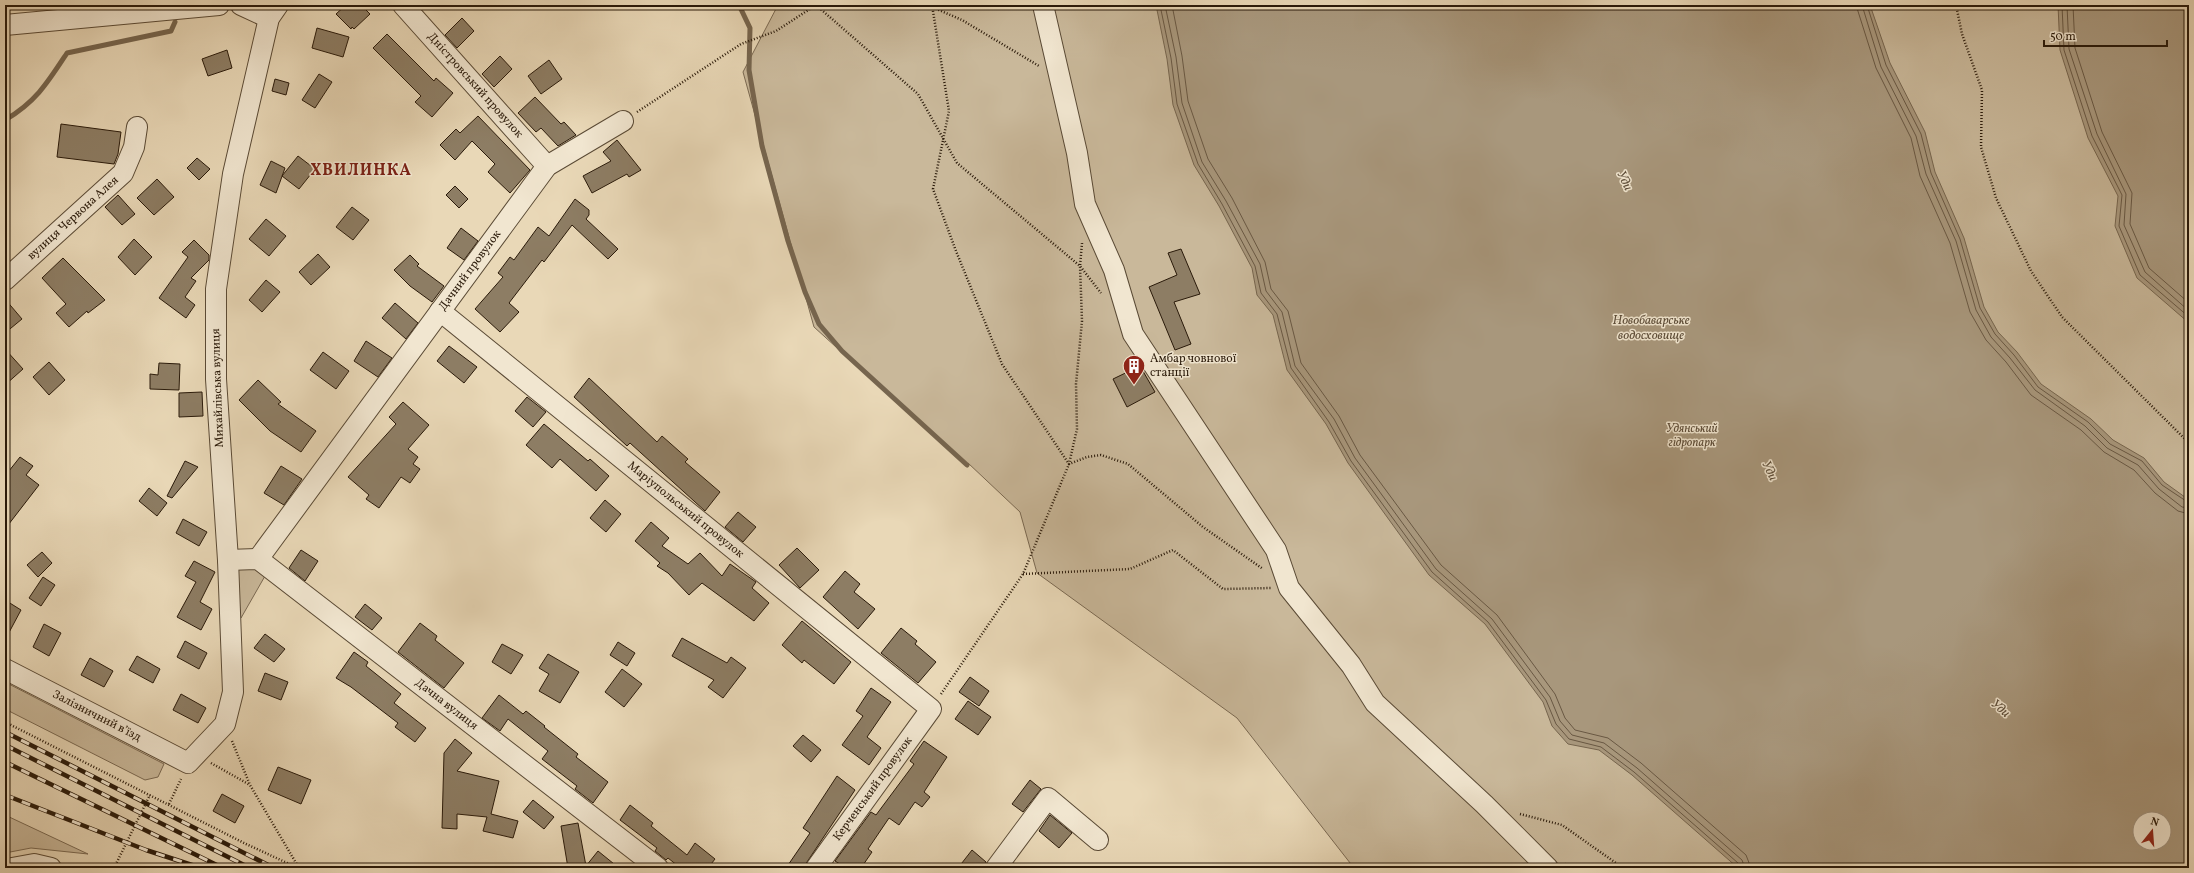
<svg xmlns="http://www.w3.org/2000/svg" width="2194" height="873" font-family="Vollkorn,serif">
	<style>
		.green { fill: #c9b89a; stroke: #7a6952; fill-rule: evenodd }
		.water { fill: #a8977c; stroke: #76654e; fill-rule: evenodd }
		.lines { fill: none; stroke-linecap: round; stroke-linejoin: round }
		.shore { stroke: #695843; stroke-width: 1 }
		.stream { stroke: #76654e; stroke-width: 5 }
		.building { fill: #8d7d64; stroke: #2a1a0a }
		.minor-casing { stroke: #5a4a35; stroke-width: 22 }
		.path { stroke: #2a1a0a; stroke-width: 2.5; stroke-dasharray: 1 2; stroke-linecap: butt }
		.minor { stroke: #f1e6d0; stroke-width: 20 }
		.rail-casing { stroke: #2a1a0a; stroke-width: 4.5 }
		.rail { stroke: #f1e6d0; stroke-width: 3; stroke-dasharray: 9; stroke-linecap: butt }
		.labels { text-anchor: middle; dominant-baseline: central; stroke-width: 3; stroke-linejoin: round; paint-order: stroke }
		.street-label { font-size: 12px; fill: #2a1a0a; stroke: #f1e6d0 }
		.poi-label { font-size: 12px; fill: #2a1a0a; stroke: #f1e6d0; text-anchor: start }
		.park-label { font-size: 12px; font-style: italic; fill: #5a4935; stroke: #f1e6d0 }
		.water-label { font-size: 13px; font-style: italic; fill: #5c4c38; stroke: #f1e6d0 }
		.district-label { font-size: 16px; font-weight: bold; letter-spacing: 1px; fill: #7a1f14; stroke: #f1e6d0 }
	</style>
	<rect width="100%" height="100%" fill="#e9d8b7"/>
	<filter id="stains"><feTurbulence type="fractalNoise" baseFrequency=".005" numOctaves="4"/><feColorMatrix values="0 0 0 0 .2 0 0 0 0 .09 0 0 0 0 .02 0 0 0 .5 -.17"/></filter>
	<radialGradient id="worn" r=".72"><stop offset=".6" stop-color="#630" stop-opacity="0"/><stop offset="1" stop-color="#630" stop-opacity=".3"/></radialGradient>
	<path class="green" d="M778,5H2189V868H1354L1237,718L1037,573L1020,512L968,463L966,465L814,327L743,72ZM2140,819H2164V843H2140Z
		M249,564L265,576L241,618L235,580L239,569Z
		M5,682L164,764L158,777L145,780L5,709Z
		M5,815L88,854L31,848L5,853Z"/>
	<path class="water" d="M1156,5H1870L1890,63L1925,132L1935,172L1964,238L1984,307L1998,332L2017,352L2041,384L2091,419L2113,440L2144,458L2164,482L2189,500V868H1738L1632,775L1599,750L1568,744L1552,726L1543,702L1485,624L1429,575L1348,463L1326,424L1287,370L1273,315L1257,295L1252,268L1219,206L1194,165L1173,105L1167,59ZM2140,819H2164V843H2140Z
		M2058,5H2189V323L2137,278L2115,226L2118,196L2088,138L2060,50Z"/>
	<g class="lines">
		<path class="shore" d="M1160,5L1171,58L1177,104L1198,164L1222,204L1255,266L1261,293L1277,314L1291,368L1329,422L1351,461L1432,572L1488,622L1546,700L1556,724L1569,739L1601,747L1634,772L1738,863L1740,868
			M1165,5L1176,57L1182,103L1202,162L1226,201L1260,264L1266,291L1282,312L1295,366L1334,419L1355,458L1436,569L1492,619L1550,697L1560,721L1572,735L1604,743L1637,768L1742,860L1745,868
			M1172,5L1182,56L1188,101L1208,159L1232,198L1265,262L1271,289L1288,311L1301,363L1339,416L1360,455L1441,565L1497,615L1555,694L1565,718L1575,730L1608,738L1641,763L1746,855L1751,868
			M1856,5L1876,68L1911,138L1920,176L1950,243L1970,312L1986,340L2006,362L2031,395L2081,430L2104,452L2134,470L2155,493L2178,511L2189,514
			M1862,5L1881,67L1916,136L1926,174L1956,241L1976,310L1991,337L2010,358L2035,390L2085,426L2107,448L2138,465L2159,489L2182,507L2189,508
			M1867,5L1886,65L1921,134L1931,173L1960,239L1980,308L1995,334L2014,355L2038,387L2088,422L2110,444L2142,461L2162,485L2189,503
			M2062,5L2064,50L2092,136L2122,195L2119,226L2140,275L2189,317
			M2067,5L2069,49L2097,134L2126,194L2124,225L2145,272L2189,311
			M2073,5L2075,48L2102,132L2132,193L2130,224L2149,268L2189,303"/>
		<path class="stream" d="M739,5L750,28L749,70L762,146L788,241L805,292L819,324L842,351L967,465
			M5,120C36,102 48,82 67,53L171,31L175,22"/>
	</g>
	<path class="building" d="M346,5H361L370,14L354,29L352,27L351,29L336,14Z
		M462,18L474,31L457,48L445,35Z
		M317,28L349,37L343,57L312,48Z
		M387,34L434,81L436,78L453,93L432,117L415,102L421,96L373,48Z
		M227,50L232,68L208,76L202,59Z
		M500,56L512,69L494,87L482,74Z
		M549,60L562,79L541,94L528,76Z
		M319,74L332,82L315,108L302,100Z
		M275,79L289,83L286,95L272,91Z
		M535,97L561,124L564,122L576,135L558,146L541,128L536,132L518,113Z
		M478,116L530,170L510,193L488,172L495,164L472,141L455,160L440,145L456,129L460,133Z
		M61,124L121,132L118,154L114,164L57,157Z
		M617,140L641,170L629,177L627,174L592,193L583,176L611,161L603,152Z
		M298,156L315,169L299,189L282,176Z
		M197,158L210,169L199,180L187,168Z
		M271,161L285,168L276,193L260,185Z
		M157,179L174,197L154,215L137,198Z
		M455,186L468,199L459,208L446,195Z
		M118,195L135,214L122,225L105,207Z
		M575,199L589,210V215L586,219L618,249L608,259L572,225L544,262L542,260L509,303L519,312L500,332L475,309L503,277L498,273L510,257L514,260L538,227L549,236Z
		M352,207L369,220L353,240L336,227Z
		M266,219L286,236L269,256L249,239Z
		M461,228L478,241L464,260L447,248Z
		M134,239L152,257L135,275L118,257Z
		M194,240L209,255V260L191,278L196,281L185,297L195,305L186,318L159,298L188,257L182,252Z
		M1181,249L1200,294L1174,302L1191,344L1175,350L1149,287L1177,275L1168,253Z
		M318,254L330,267L311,285L299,272Z
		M410,255L419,264L417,266L444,286L432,302L410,286L394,270Z
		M63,258L105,300L88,313L87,311L69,327L56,313L66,304L42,278Z
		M266,280L280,292L262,312L249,300Z
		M5,299L22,319L5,333Z
		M395,303L418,323L406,339L382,318Z
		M366,341L392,358L378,377L354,361Z
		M449,346L477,367L464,383L437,361Z
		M5,349L23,369L5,385Z
		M323,352L349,371L336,389L310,370Z
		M49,362L65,380L49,395L33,377Z
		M159,363L180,364L179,390L150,389V374L158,375Z
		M1140,366L1155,392L1127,407L1113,379Z
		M589,378L657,442L662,436L688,459L685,462L720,492L705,511L630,443L627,446L574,397Z
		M258,380L281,402L278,404L316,431L301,452L270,431L239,400Z
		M202,392L203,416L179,417V393Z
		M527,397L546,412L533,427L515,411Z
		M403,402L429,425L408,449L418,457L413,464L420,469L410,483L401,477L379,508L366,499L369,495L348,477L396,424L389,417Z
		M544,424L588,461L590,459L609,476L596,491L560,459L552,468L526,445Z
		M20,457L33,466L26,475L39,485L5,529V476Z
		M185,461L198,467L172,498L167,496Z
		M281,466L302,479L284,505L264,493Z
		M149,488L167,503L157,516L139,501Z
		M605,500L621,514L606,532L590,518Z
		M738,512L756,527L743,542L725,527Z
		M183,519L207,532L199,546L176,533Z
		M651,522L669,538L662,546L688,564L700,553L722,576L730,564L756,582L752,588L769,603L754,621L702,583L689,595L668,573L657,566L660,563L635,541Z
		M797,548L819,570L800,588L779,565Z
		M301,550L318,561L305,581L289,568Z
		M42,552L52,563L38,577L27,565Z
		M194,561L215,572L200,602L212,609L201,630L177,617L196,582L185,576Z
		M845,571L860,584L854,592L875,609L858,629L823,597Z
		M43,577L55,585L41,606L29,598Z
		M5,600L21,610L5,640Z
		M365,604L382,618L372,630L355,617Z
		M802,621L851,662L834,684L804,660L802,663L782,645Z
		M420,623L437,636L435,640L464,663L444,688L398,652Z
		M44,624L61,633L49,656L33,647Z
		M901,628L917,641L915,644L936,662L918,683L881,653Z
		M265,634L285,649L274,662L254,648Z
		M682,638L727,663L731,657L746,668L723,698L708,687L714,680L672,656Z
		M185,641L207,653L199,669L177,657Z
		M618,642L635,653L627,666L610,655Z
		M502,644L523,655L511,674L492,662Z
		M354,652L368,662L366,666L401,694L394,703L426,728L415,742L395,727L398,723L351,687L336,678Z
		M548,654L579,672L560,703L539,691L549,674L539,668Z
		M137,656L160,669L153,683L129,670Z
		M90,658L113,671L104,687L81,675Z
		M622,669L642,684L624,707L605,692Z
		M265,673L288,682L281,700L258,691Z
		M970,677L989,691L979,706L959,692Z
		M871,688L891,702L867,737L881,748L869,765L842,745L863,716L856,711Z
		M181,694L206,708L198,723L173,710Z
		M499,695L523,714L526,711L545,726L544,727L578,754L576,757L608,782L593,803L575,789L577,786L542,759L548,751L508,719L500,731L482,718Z
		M968,701L991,717L978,735L955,719Z
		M803,735L821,750L811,762L793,746Z
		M455,739L472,753L457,771L499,781L491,814L518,821L513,838L483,831L487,817L457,814V829L442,828L444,753Z
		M924,741L947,757L924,792L930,797L922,807L915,802L899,825L889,818L868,849L872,852L861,868H846L835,861L871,812L876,815L914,764L910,761Z
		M278,767L311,780L301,804L268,790Z
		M837,776L855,790L803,868H786L810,833L803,828Z
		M1030,780L1041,789L1023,812L1012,804Z
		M222,794L244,806L235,823L213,811Z
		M533,800L554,817L544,829L523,812Z
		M630,805L653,823L651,826L687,855L695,843L715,859L708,868H677L678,866L668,858L666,860L655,851L657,848L620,820Z
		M1050,815L1072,833L1059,848L1039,831Z
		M578,823L586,866L598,851L619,868H568L561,826Z
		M972,850L986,862L985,868H958Z"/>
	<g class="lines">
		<g class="minor-casing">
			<g id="minor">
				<path d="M241,5L269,18"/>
				<path id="s1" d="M403,5L547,166"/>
				<path d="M1043,5L1077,153L1085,204L1114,270L1133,334L1276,550L1289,588L1351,665L1375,703L1484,804L1548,868"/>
				<path d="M5,25L219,5"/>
				<path id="s2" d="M5,280L123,173L134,147L137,127"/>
				<path id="s3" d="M440,311L931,709L816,868"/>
				<path id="s4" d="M258,559L547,166L623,121"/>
				<path id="s5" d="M228,560L258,559L658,868"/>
				<path id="s6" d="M5,669L188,763L225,724L233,692L228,560L216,379V289L233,174L269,18L278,5"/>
				<path d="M12,868L34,864L51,868"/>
				<path d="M996,868L1048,798L1098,840"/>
			</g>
		</g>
		<path class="path" d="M897,5L932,7L962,20L1039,66
			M932,5L949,111L933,189L956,251L1002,364L1069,464L1087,457L1101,455L1128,464L1203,527L1263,569
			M1956,5L1962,34L1982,90L1981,147L1996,198L2031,271L2062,317L2189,443
			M637,112L741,44L776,31L816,5L918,94L957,163L1080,266L1101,293
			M1023,574L1130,569L1173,550L1223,589L1271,588
			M941,694L1023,574L1069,464L1077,429L1076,384L1082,321L1080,266L1082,243
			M5,722L246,844L298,868
			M232,741L250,785L299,868
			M211,763L250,785
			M169,804L181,779
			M1520,814L1562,825L1623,868
			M1565,864L1576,868
			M114,868L150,795"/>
		<use href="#minor" class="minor"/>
		<g class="rail-casing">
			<path id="rail" d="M5,732L274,868
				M5,745L250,868
				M5,762L223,868
				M5,795L146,850L201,868"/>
		</g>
		<use href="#rail" class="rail"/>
	</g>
	<defs>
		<g id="building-pin" transform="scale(1.15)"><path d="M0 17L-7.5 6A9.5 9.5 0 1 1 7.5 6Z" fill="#8f2418" stroke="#f1e6d0"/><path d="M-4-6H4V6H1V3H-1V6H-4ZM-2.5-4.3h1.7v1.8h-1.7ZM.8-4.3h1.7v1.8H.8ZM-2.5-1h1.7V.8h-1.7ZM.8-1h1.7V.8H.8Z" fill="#fff"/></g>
	</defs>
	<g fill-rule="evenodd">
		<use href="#building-pin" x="1134" y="366"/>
	</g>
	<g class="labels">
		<g class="street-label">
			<text stroke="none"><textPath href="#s1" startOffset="108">Дністровський провулок</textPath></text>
			<text stroke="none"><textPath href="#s2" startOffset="92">вулиця Червона Алея</textPath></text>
			<text stroke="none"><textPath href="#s4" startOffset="358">Дачний провулок</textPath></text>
			<text transform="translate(218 388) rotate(-92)">Михайлівська вулиця</text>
			<text stroke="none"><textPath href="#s3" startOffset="316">Маріупольський провулок</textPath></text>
			<text stroke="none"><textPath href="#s5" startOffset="268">Дачна вулиця</textPath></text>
			<text stroke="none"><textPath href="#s6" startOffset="103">Залізничний в’їзд</textPath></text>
			<text transform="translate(873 789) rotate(-54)">Керченський провулок</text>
		</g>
		<g class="poi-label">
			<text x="1150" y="359">Амбар човнової<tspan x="1150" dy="14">станції</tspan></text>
		</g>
		<g class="park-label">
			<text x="1692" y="429">Удянський<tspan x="1692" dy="14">гідропарк</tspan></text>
		</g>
		<g class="water-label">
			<text transform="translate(1624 181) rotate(64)">Уди</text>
			<text x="1651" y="321">Новобаварське<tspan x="1651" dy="15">водосховище</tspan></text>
			<text transform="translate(1769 471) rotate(64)">Уди</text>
			<text transform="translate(2000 709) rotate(41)">Уди</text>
		</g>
		<g class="district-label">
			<text x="361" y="171">ХВИЛИНКА</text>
		</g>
	</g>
	<rect width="2194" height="873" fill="none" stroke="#e9d8b7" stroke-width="20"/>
	<rect x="6" y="6" width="2182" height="861" fill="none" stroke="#2a1a0a" stroke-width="2"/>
	<rect x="10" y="10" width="2174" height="853" fill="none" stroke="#2a1a0a"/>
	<g transform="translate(2152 831) rotate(17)"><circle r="19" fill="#f1e6d0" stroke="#a19481"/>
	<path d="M0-3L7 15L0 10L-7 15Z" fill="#8f2418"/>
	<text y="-6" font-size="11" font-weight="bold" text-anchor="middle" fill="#2a1a0a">N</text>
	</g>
	<path d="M2044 40v6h123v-6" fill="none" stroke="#2a1a0a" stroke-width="2"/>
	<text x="2050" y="40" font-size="12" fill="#2a1a0a" stroke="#f1e6d0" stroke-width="3" paint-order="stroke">50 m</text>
	<rect width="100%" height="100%" filter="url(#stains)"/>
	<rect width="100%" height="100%" fill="url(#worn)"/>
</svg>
